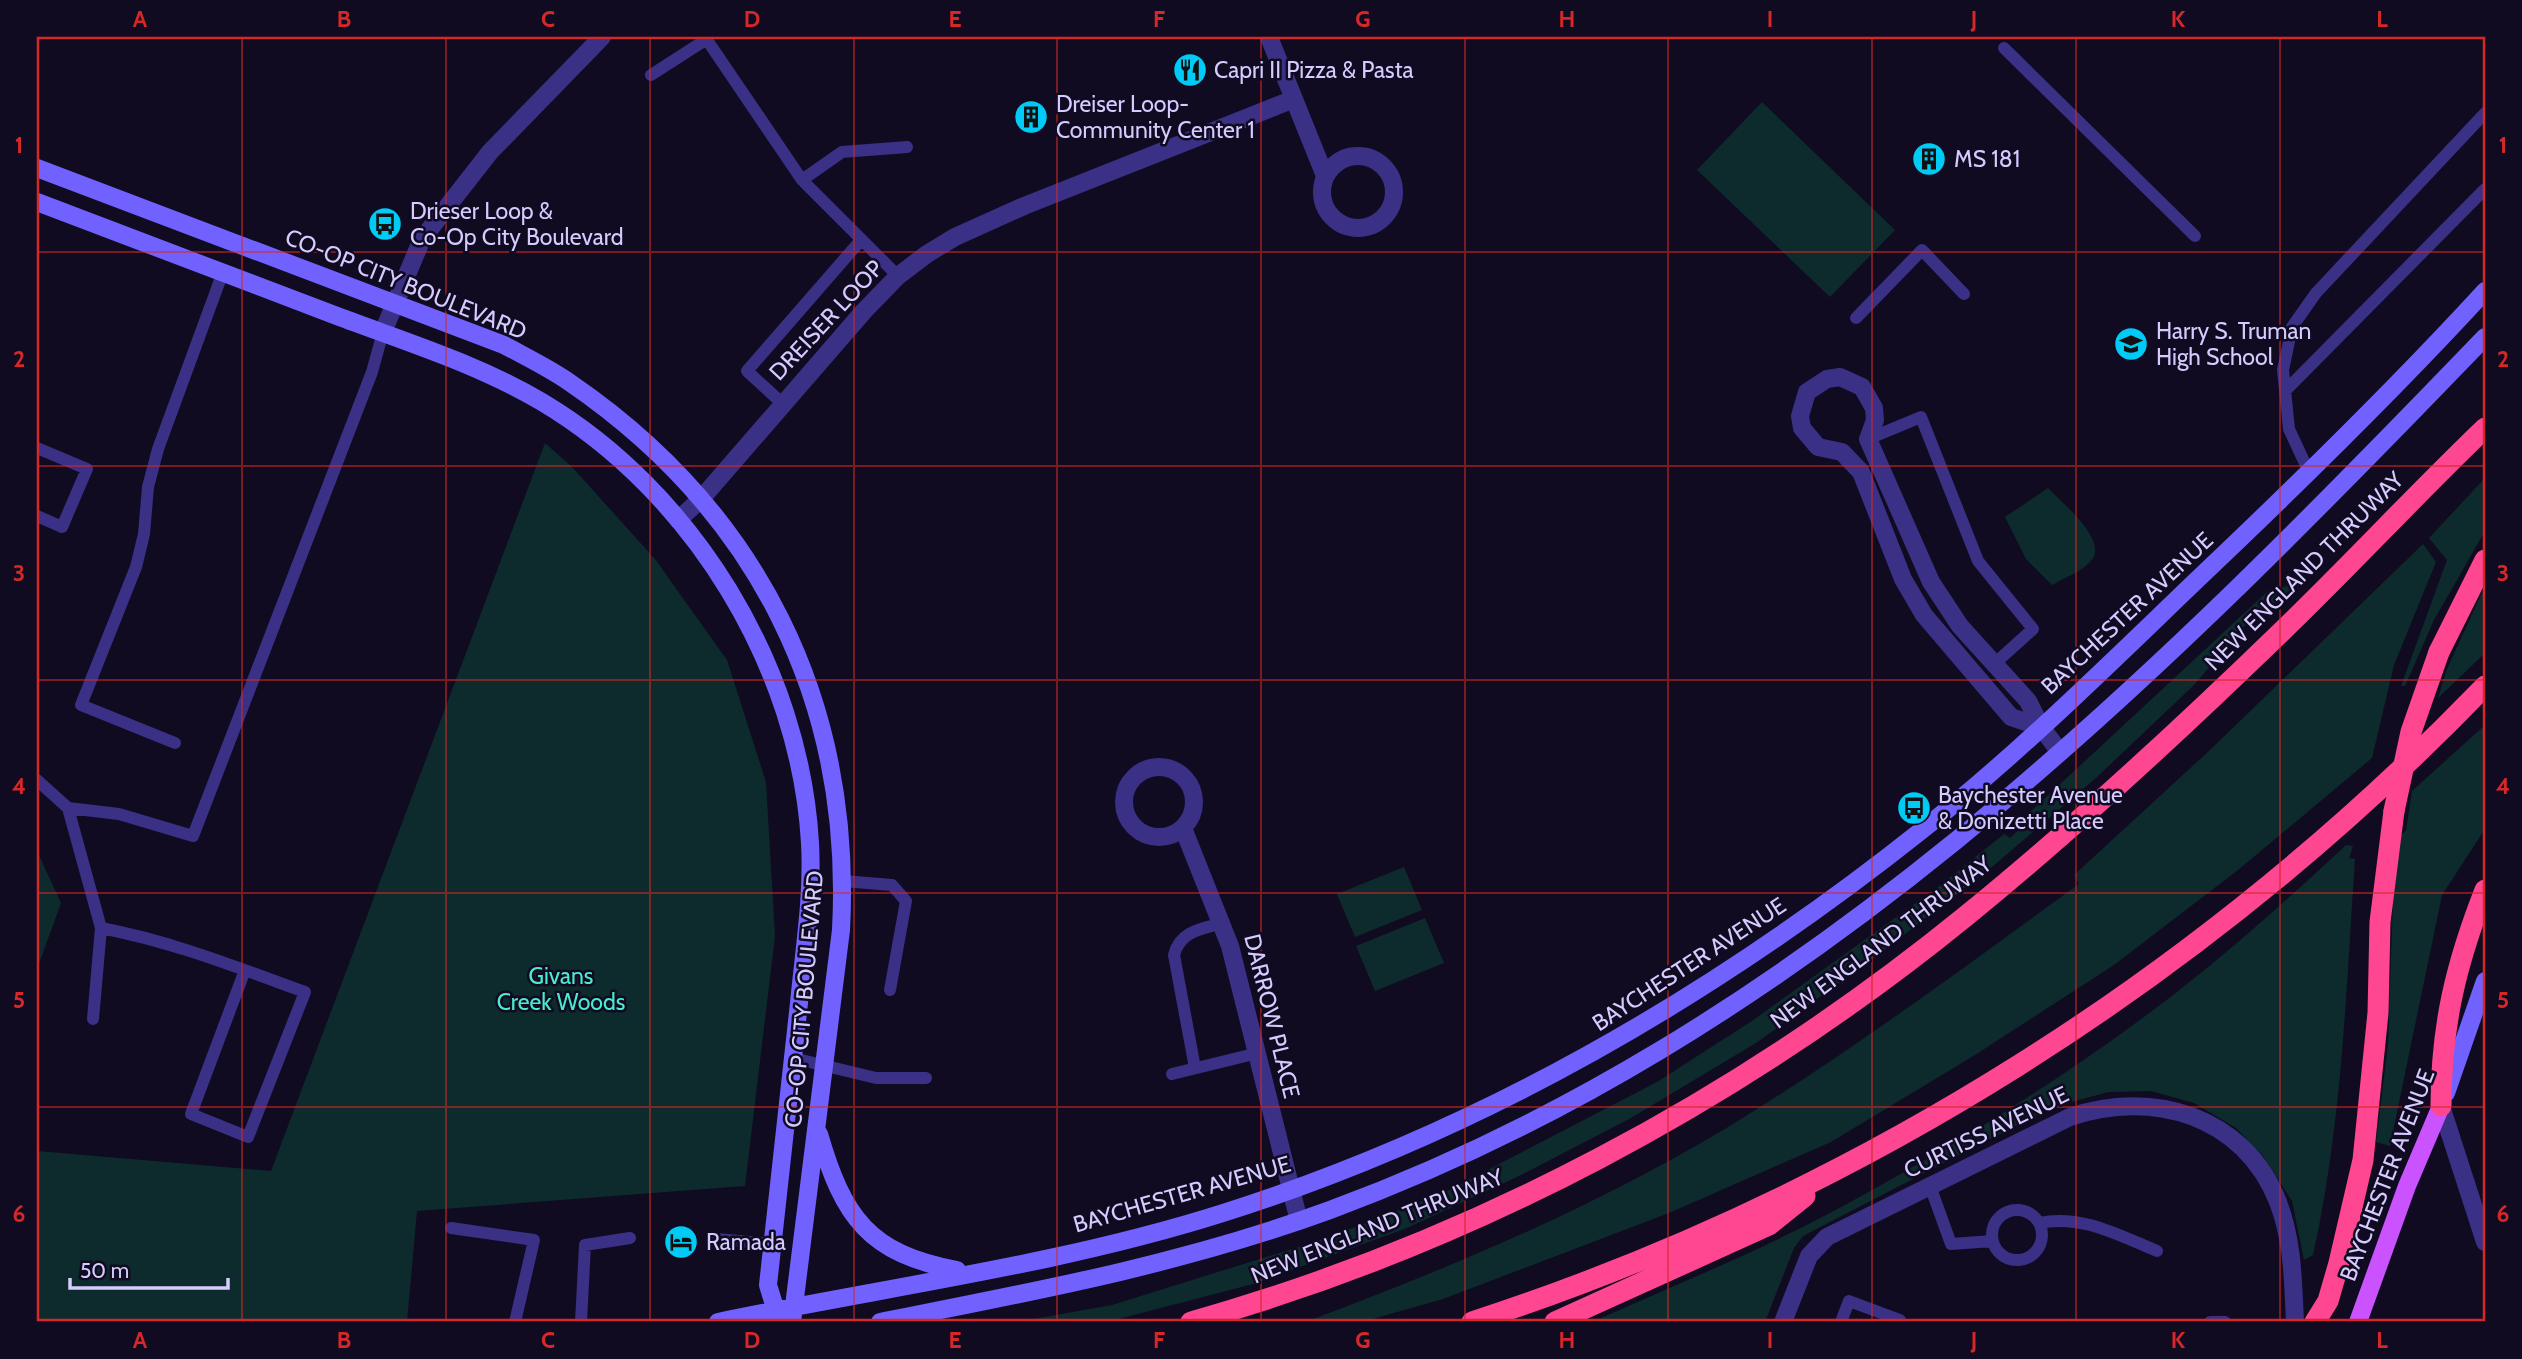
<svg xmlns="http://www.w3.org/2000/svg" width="2522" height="1359" font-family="Cabin,sans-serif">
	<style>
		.green { fill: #0d2b2c }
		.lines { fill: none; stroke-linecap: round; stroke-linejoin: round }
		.service { stroke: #3a3085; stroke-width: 12 }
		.minor { stroke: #3a3085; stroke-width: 18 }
		.tertiary { stroke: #3a3085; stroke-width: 18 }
		.secondary { stroke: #7162ff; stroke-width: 18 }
		.primary { stroke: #cb52ff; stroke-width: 18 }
		.motorway { stroke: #ff4691; stroke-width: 21 }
		.motorway-bridge { stroke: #ff4691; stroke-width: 21 }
		.grid { fill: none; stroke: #d62828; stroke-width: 2; stroke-opacity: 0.55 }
		.labels { text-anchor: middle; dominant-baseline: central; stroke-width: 5; stroke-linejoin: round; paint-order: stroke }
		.poi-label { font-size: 23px; fill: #d5cbff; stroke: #100b21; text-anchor: start }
		.street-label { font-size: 23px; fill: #d5cbff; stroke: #100b21 }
		.park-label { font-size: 23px; fill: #4aeccf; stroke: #100b21 }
		.neatline { fill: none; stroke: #d62828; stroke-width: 2.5 }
		.grid-label { font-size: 23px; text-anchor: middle; font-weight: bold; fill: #d62828 }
	</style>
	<rect width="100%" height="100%" fill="#100b21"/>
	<path class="green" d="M1762,102L1895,230L1830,297L1697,170Z
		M545,443L572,467L655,559L727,660L766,782L775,936L745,1186L417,1211L407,1322H37V1151L271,1171Z
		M2485,478V531L2434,620L2405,686H2401L2447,560L2429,538Z
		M2048,488C2062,503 2111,542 2090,562C2081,572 2064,578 2052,585L2026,559L2005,517Z
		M2423,544L2436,562L2394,665L2372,758L2238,870L2114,965L1975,1055L1831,1142L1669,1213L1443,1299L1362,1322H1305C1458,1265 1610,1201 1749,1114C1863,1043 1971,962 2079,884L2074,875L2210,750Z
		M2299,583L2268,616L2258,610L2194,685L2097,777L1992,867L1879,954L1756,1043L1631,1118L1521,1175L1407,1228L1253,1284L1107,1322H1017L1112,1305L1327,1238L1445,1192L1657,1082L1752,1021L1938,887L2004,834L2010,838L2030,820L2028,814L2268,591Z
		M2485,586V653L2438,698L2446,671Z
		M2485,725V829L2442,895L2390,1146L2376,1142L2388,1045L2395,842L2406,830L2412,791Z
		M2346,845L2353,846L2349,858L2355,859C2346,991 2342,1125 2313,1255L2304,1260L2292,1201L2263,1156L2236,1128L2194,1103L2151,1091L2109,1092L2052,1107L1803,1236L1794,1248L1765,1322H1592C1671,1287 1752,1254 1828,1214C1940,1154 2051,1087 2152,1011C2220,960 2284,903 2346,845Z
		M37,851L61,903L37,969Z
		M1404,867L1422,910L1355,937L1337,894Z
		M1425,918L1444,963L1375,991L1356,946Z"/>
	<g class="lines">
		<path class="service" d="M705,37L802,180L898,276
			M2004,48L2195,236
			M651,75L707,39
			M802,180L842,152L907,147
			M1856,318L1922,250L1964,294
			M2285,391L2485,189
			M783,404L747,371L861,240
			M1868,439L1921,417L1978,561L2033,629L1993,665
			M37,448L87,469L62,527L37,516
			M2309,472L2289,429L2283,370L2292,327L2316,293L2485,113
			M175,743L81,705L136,567L144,534L148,487L158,449L223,272
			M37,780L68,808L101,928L93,1019
			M68,808L119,814L193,836L372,372L383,332
			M843,881L892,885L906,901L890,990
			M101,928C174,942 236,967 305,992L248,1137L191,1114L245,970
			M793,1058L876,1078H926
			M1195,1068L1174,955C1180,931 1201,929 1223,923
			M1172,1074L1258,1053
			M1930,1186L1951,1244L1993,1241
			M1992 1235a25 25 0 1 1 50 0a25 25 0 1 1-50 0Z
			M2039,1223C2081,1214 2118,1235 2157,1251
			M451,1228L534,1240L515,1322
			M717,1239L772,1244
			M581,1322L585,1245L630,1238
			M1841,1322L1849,1301L1900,1320L1899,1322
			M2210,1322H2225"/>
		<path class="minor" d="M1269,37L1325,176
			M1322 192a36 36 0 1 1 72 0a36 36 0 1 1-72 0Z
			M383,332L422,239L490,152L602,37
			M678,520L701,499L864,311L898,276L927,254L955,237L1024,206L1294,99
			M2041,727L2011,717L1924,615L1903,579L1861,472L1842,452L1818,447L1802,428L1800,416L1807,392L1827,379L1840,377L1862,387L1874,408L1875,420L1868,439L1931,582L1960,626L2028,701L2041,727L2060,752
			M1124 802a35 35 0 1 1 70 0a35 35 0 1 1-70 0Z
			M1183,828L1230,946L1299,1221
			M1783,1322L1809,1256L1827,1237L2070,1117C2152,1089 2244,1115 2278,1202C2293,1241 2293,1281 2295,1322"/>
		<path class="tertiary" d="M2441,1106L2485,1242"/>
		<path class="secondary" d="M37,168L504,345C526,357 549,368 569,382C758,511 853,702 841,930L792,1322
			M37,202C137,240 237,278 337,316C406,342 478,364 542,402C693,492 800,667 810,843C813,896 804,950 799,1003C789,1097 778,1191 768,1285L779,1321
			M2446,1093L2485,981
			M819,1134C843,1217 869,1254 957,1270
			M718,1322C886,1287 1059,1265 1223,1213C1479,1132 1712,997 1922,830C2021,752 2111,662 2202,575C2299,483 2395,389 2485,291
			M880,1322C1032,1292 1183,1264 1330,1210C1797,1038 2146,689 2485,337"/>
		<path class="primary" d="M2358,1322L2407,1186L2441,1106"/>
		<path class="motorway" d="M2439,652L2485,560
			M2441,1106C2441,1026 2456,964 2485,890
			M1191,1322C1472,1243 1740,1100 1966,916C2074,828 2176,734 2276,637C2347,569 2414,496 2485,428
			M1472,1322C1856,1197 2204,977 2485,686
			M1555,1322L1769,1225L1805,1196
			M2315,1322L2328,1301L2339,1263L2363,1160L2378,1013L2380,922L2394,811"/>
		<path class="motorway-bridge" d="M2394,811L2411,732L2439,652"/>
	</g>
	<path class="grid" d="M242,37V1322M446,37V1322M650,37V1322M854,37V1322M1057,37V1322M1261,37V1322M1465,37V1322M1668,37V1322M1872,37V1322M2076,37V1322M2280,37V1322M37,252H2485M37,466H2485M37,680H2485M37,893H2485M37,1107H2485"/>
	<defs>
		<g id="restaurant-disc" transform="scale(1.75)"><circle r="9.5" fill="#00cbf6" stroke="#100b21"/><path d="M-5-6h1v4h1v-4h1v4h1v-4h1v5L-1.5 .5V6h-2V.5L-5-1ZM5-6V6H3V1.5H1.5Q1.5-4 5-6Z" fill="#111"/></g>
		<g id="building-disc" transform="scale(1.75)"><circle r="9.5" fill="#00cbf6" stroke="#100b21"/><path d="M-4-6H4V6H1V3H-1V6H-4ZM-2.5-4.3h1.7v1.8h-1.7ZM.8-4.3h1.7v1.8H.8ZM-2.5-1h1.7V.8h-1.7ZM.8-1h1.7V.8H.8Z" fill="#111"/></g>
		<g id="bus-disc" transform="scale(1.75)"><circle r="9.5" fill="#00cbf6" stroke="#100b21"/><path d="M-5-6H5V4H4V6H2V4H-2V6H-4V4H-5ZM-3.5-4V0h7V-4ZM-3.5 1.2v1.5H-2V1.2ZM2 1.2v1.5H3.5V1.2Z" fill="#111"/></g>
		<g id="school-disc" transform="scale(1.75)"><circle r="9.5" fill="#00cbf6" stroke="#100b21"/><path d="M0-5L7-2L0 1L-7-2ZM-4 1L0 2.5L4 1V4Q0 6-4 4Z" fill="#111"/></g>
		<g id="hotel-disc" transform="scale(1.75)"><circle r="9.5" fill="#00cbf6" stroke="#100b21"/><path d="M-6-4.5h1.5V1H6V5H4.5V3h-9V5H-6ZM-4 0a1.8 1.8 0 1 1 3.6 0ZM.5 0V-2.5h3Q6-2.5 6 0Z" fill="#111"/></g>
	</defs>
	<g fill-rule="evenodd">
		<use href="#restaurant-disc" x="1190" y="70"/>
		<use href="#building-disc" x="1031" y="117"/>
		<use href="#building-disc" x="1929" y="159"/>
		<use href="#bus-disc" x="385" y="224"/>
		<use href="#school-disc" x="2131" y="344"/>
		<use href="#bus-disc" x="1914" y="808"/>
		<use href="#hotel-disc" x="681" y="1242"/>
	</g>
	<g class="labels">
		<g class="poi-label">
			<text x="1214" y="70">Capri II Pizza &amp; Pasta</text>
			<text x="1056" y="104">Dreiser Loop-<tspan x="1056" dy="26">Community Center 1</tspan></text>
			<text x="1954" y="159">MS 181</text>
			<text x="410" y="211">Drieser Loop &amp;<tspan x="410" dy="26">Co-Op City Boulevard</tspan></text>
			<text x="2156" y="331">Harry S. Truman<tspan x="2156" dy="26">High School</tspan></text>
			<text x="1938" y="795">Baychester Avenue<tspan x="1938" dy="26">&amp; Donizetti Place</tspan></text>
			<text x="706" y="1242">Ramada</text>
		</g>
		<g class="street-label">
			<text transform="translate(406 284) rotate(22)">CO-OP CITY BOULEVARD</text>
			<text transform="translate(826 320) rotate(-47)">DREISER LOOP</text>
			<text transform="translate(2304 571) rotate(-45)">NEW ENGLAND THRUWAY</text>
			<text transform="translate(2127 613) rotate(-43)">BAYCHESTER AVENUE</text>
			<text transform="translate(1881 942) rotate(-37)">NEW ENGLAND THRUWAY</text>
			<text transform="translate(1689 964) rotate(-33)">BAYCHESTER AVENUE</text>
			<text transform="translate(804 999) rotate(-85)">CO-OP CITY BOULEVARD</text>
			<text transform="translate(1272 1016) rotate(76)">DARROW PLACE</text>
			<text transform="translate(1986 1132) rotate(-26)">CURTISS AVENUE</text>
			<text transform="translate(2387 1175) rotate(-69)">BAYCHESTER AVENUE</text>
			<text transform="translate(1182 1194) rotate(-16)">BAYCHESTER AVENUE</text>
			<text transform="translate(1377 1226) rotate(-22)">NEW ENGLAND THRUWAY</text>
		</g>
		<g class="park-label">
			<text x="561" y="976">Givans<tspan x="561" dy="26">Creek Woods</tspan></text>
		</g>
	</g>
	<rect width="2522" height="1359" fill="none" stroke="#100b21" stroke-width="77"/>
	<path d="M70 1278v10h158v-10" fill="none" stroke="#d5cbff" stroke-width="3.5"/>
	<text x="80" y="1278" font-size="21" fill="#d5cbff" stroke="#100b21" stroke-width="5" paint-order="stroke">50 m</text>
	<rect x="38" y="38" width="2446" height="1282" class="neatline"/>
	<g class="grid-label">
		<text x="140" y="27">A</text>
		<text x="344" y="27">B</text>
		<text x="548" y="27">C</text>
		<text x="752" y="27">D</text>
		<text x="955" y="27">E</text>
		<text x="1159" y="27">F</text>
		<text x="1363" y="27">G</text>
		<text x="1567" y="27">H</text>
		<text x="1770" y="27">I</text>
		<text x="1974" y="27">J</text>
		<text x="2178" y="27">K</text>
		<text x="2382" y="27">L</text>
		<text x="19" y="153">1</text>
		<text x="2503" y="153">1</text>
		<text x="19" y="367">2</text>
		<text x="2503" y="367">2</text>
		<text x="19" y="581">3</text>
		<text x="2503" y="581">3</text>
		<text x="19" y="794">4</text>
		<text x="2503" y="794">4</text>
		<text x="19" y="1008">5</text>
		<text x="2503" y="1008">5</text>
		<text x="19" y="1222">6</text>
		<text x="2503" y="1222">6</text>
		<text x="140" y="1348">A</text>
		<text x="344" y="1348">B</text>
		<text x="548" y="1348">C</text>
		<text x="752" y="1348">D</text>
		<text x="955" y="1348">E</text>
		<text x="1159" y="1348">F</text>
		<text x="1363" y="1348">G</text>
		<text x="1567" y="1348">H</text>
		<text x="1770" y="1348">I</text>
		<text x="1974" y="1348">J</text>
		<text x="2178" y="1348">K</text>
		<text x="2382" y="1348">L</text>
	</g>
</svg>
